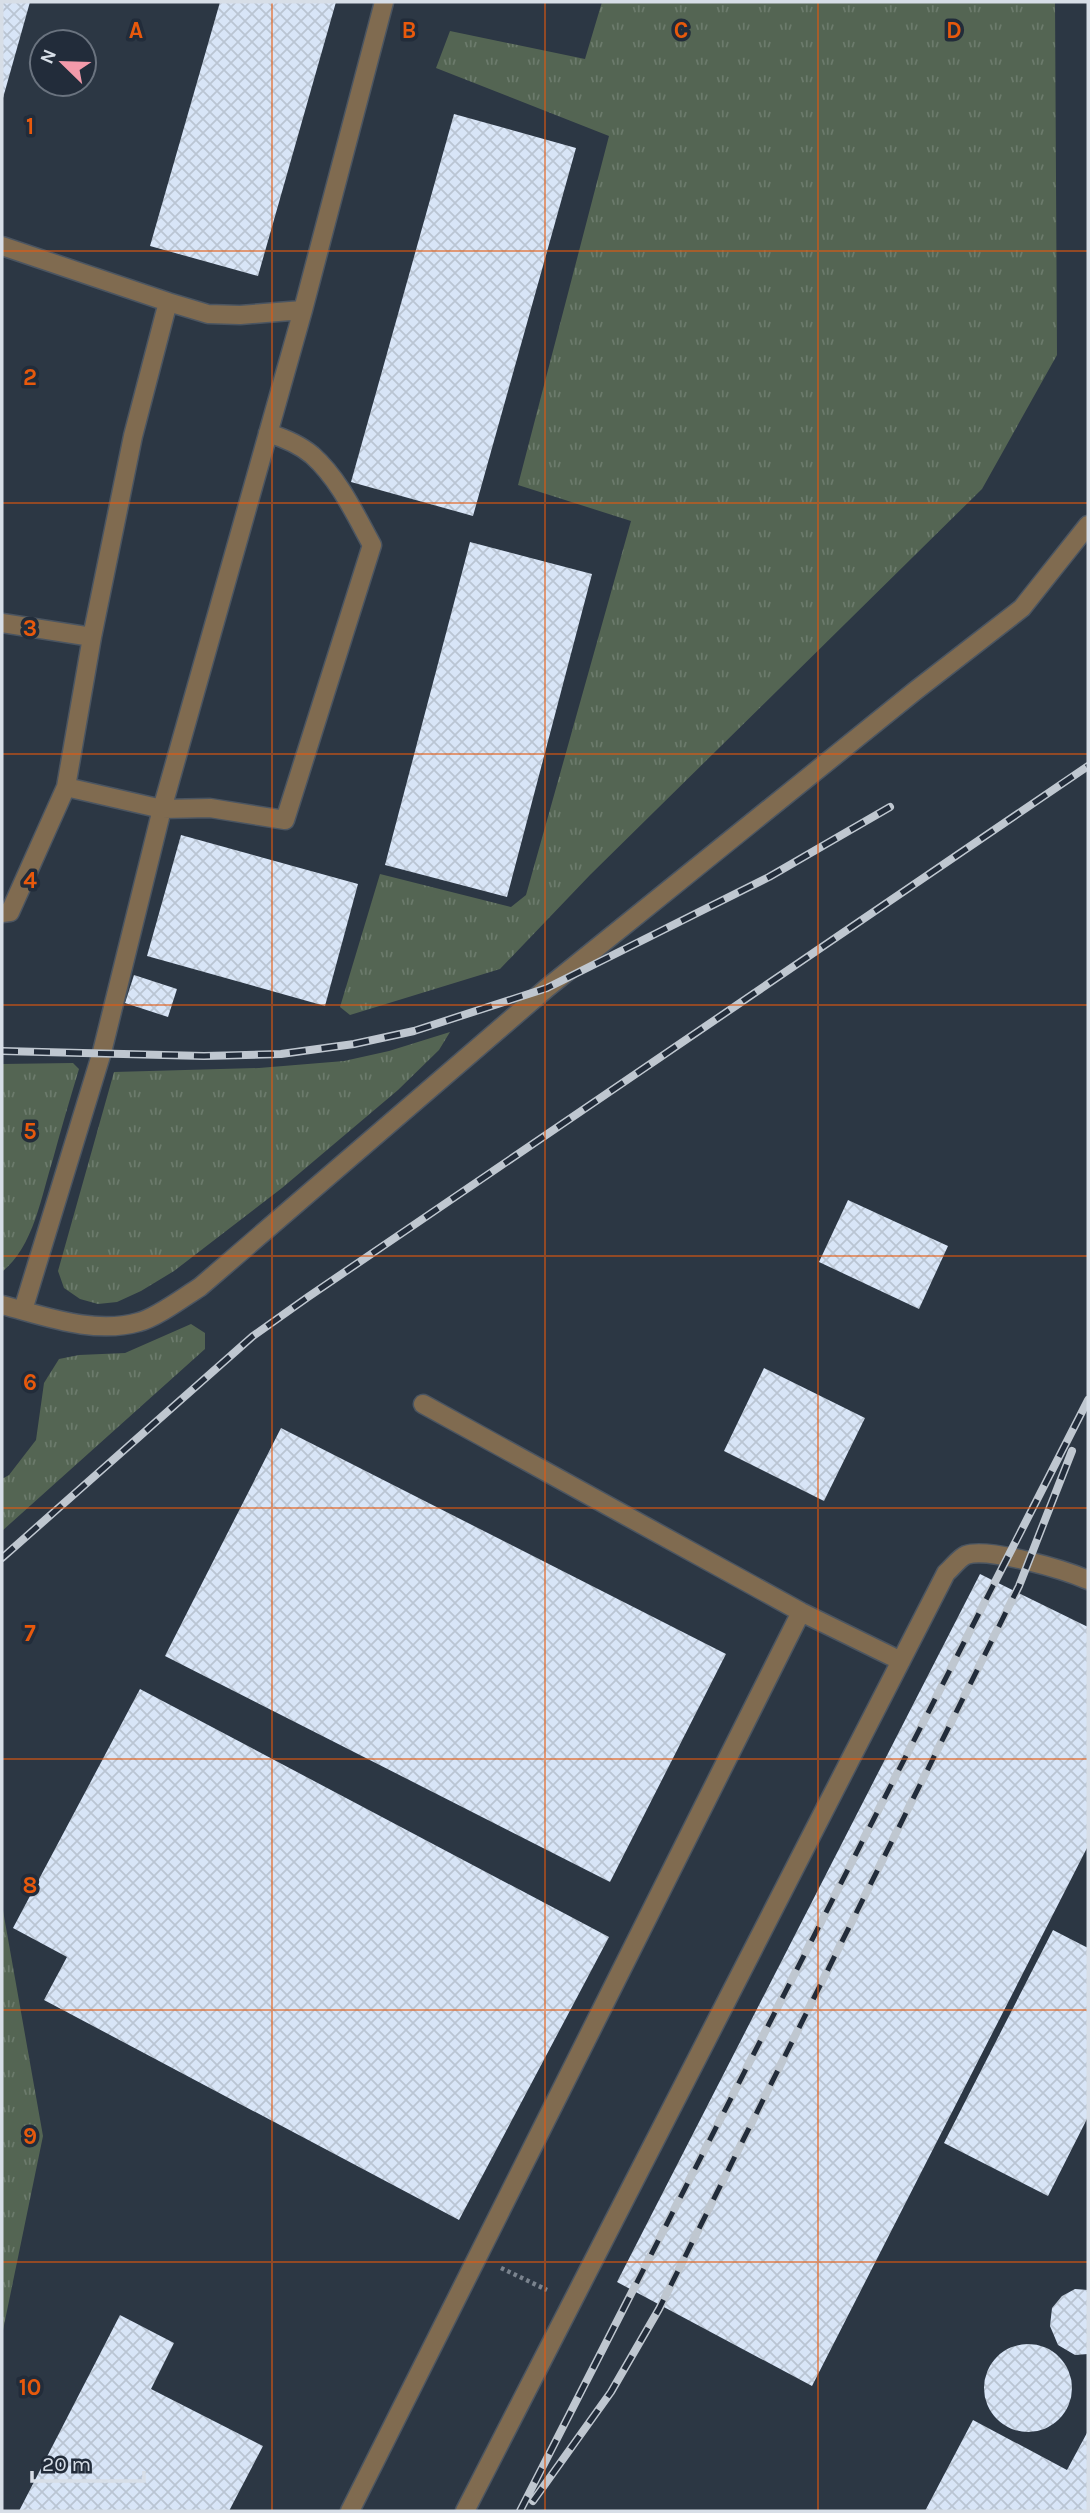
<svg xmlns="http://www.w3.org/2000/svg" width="1090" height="2513" font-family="Karla,sans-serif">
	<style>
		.grass { fill: url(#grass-tufts) }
		.building { fill: url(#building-cross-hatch) }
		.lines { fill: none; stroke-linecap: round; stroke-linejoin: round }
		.minor-casing { stroke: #4b5561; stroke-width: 21 }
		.path { stroke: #7a838e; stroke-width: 4.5; stroke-dasharray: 3.5 3.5; stroke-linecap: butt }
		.minor { stroke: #806b50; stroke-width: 18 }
		.rail-casing { stroke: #bfc7d0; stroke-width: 8 }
		.rail { stroke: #222c3a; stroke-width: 5; stroke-dasharray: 16; stroke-linecap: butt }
		.grid { fill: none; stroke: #e8590c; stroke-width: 2; stroke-opacity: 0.55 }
		.grid-label { font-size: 23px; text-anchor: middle; font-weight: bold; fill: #e8590c; stroke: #222c3a; stroke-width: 7; stroke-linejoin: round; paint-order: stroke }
	</style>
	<defs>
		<pattern id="grass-tufts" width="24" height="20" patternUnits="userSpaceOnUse" patternTransform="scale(1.75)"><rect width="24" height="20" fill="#546553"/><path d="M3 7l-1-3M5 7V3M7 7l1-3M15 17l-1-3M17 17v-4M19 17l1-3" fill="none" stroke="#6c7b6c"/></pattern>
		<pattern id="building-cross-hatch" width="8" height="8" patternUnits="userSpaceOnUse" patternTransform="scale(1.75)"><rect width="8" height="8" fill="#d8e5f7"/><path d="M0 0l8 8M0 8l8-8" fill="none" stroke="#bac5d3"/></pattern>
	</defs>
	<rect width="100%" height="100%" fill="#2c3744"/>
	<path class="grass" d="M602,2H1055L1057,355L982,489L590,875L500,969L350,1015L340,1007L380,874L511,907L526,895L631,521L518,485L609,136L436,68L450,31L585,59Z
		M450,1032L439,1050L398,1090L282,1188L174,1271L141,1291L117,1302L98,1304L80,1299L64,1288L58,1271L114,1072L259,1068L344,1061L389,1051Z
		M73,1063L79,1069C70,1099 61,1129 53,1159C41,1197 34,1246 2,1272V1064Z
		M191,1324L205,1333V1349L2,1531V1479L9,1475L36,1440L44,1383L59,1359L79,1355L125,1353Z
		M2,1905L43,2136L2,2335Z"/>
	<path class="building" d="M2,2H30L3,98H2Z
		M220,2H336L258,276L150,246Z
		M454,114L576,148L473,516L351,482Z
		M470,542L592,574L507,897L385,865Z
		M181,835L358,884L325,1006L147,956Z
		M134,975L177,989L168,1017L125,1003Z
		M848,1200L948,1246L919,1309L819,1262Z
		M764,1368L865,1418L824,1501L724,1451Z
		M281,1428L726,1654L610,1882L165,1656Z
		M980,1574L1088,1627V1846L812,2386L617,2282Z
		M140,1689L609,1937L459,2220L44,2000L67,1957L13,1928Z
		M1053,1930L1088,1948V2117L1048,2196L944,2143Z
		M1075,2289L1088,2290V2354L1075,2355L1058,2345L1050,2326L1052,2308L1062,2296Z
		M120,2315L174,2343L151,2389L263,2446L229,2511H19Z
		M984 2388a44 44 0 1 1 88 0a44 44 0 1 1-88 0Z
		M973,2420L1067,2470L1088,2431V2511H925Z"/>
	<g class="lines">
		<g class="minor-casing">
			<path id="minor" d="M2,246L168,302L133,436L92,637L66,787
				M168,302L208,314L240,315L303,310
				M2,623L92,637
				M2,913L10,912L66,787L162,809L210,808L285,820L372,545C355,514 339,479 312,455C299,444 284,438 268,433
				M2,1305C45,1316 94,1335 139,1322C156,1318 184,1297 200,1287L547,988L915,691L1022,608L1088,525
				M23,1310L102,1052L162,809L303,310L384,2
				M423,1404L801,1612L901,1661
				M350,2511L801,1612
				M465,2511L946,1573C952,1568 959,1558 966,1555C988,1547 1065,1570 1088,1580"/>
		</g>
		<path class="path" d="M501,2268L547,2290"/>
		<use href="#minor" class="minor"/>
		<g class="rail-casing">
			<path id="rail" d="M2,1051L204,1056L281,1054L354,1044L414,1031L547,988L769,877L890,807
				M2,1558L253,1336L308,1297L1088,766
				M533,2501L611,2392L659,2309L1019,1586L1072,1451
				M520,2511L1088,1400"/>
		</g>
		<use href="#rail" class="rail"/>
	</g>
	<path class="grid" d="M272,2V2511M545,2V2511M818,2V2511M2,251H1088M2,503H1088M2,754H1088M2,1005H1088M2,1256H1088M2,1508H1088M2,1759H1088M2,2010H1088M2,2262H1088"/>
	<g class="grid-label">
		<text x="136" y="38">A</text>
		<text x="409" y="38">B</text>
		<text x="681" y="38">C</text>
		<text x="954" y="38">D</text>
		<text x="30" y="134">1</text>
		<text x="30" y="385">2</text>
		<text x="30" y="636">3</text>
		<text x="30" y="888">4</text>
		<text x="30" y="1139">5</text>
		<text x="30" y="1390">6</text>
		<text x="30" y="1641">7</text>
		<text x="30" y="1893">8</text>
		<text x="30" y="2144">9</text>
		<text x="30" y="2395">10</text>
	</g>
	<rect width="1090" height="2513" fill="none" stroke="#d7dee7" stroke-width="7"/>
	<g transform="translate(63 63) rotate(293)"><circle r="33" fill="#222c3a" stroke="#6a737f" stroke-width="2"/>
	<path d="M0-5L12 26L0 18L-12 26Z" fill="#f39aaa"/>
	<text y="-10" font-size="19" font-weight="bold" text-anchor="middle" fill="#d7dee7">N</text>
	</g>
	<path d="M32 2471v10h112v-10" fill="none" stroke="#d7dee7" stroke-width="3.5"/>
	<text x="42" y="2471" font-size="21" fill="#d7dee7" stroke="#222c3a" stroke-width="5" paint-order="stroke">20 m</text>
</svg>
